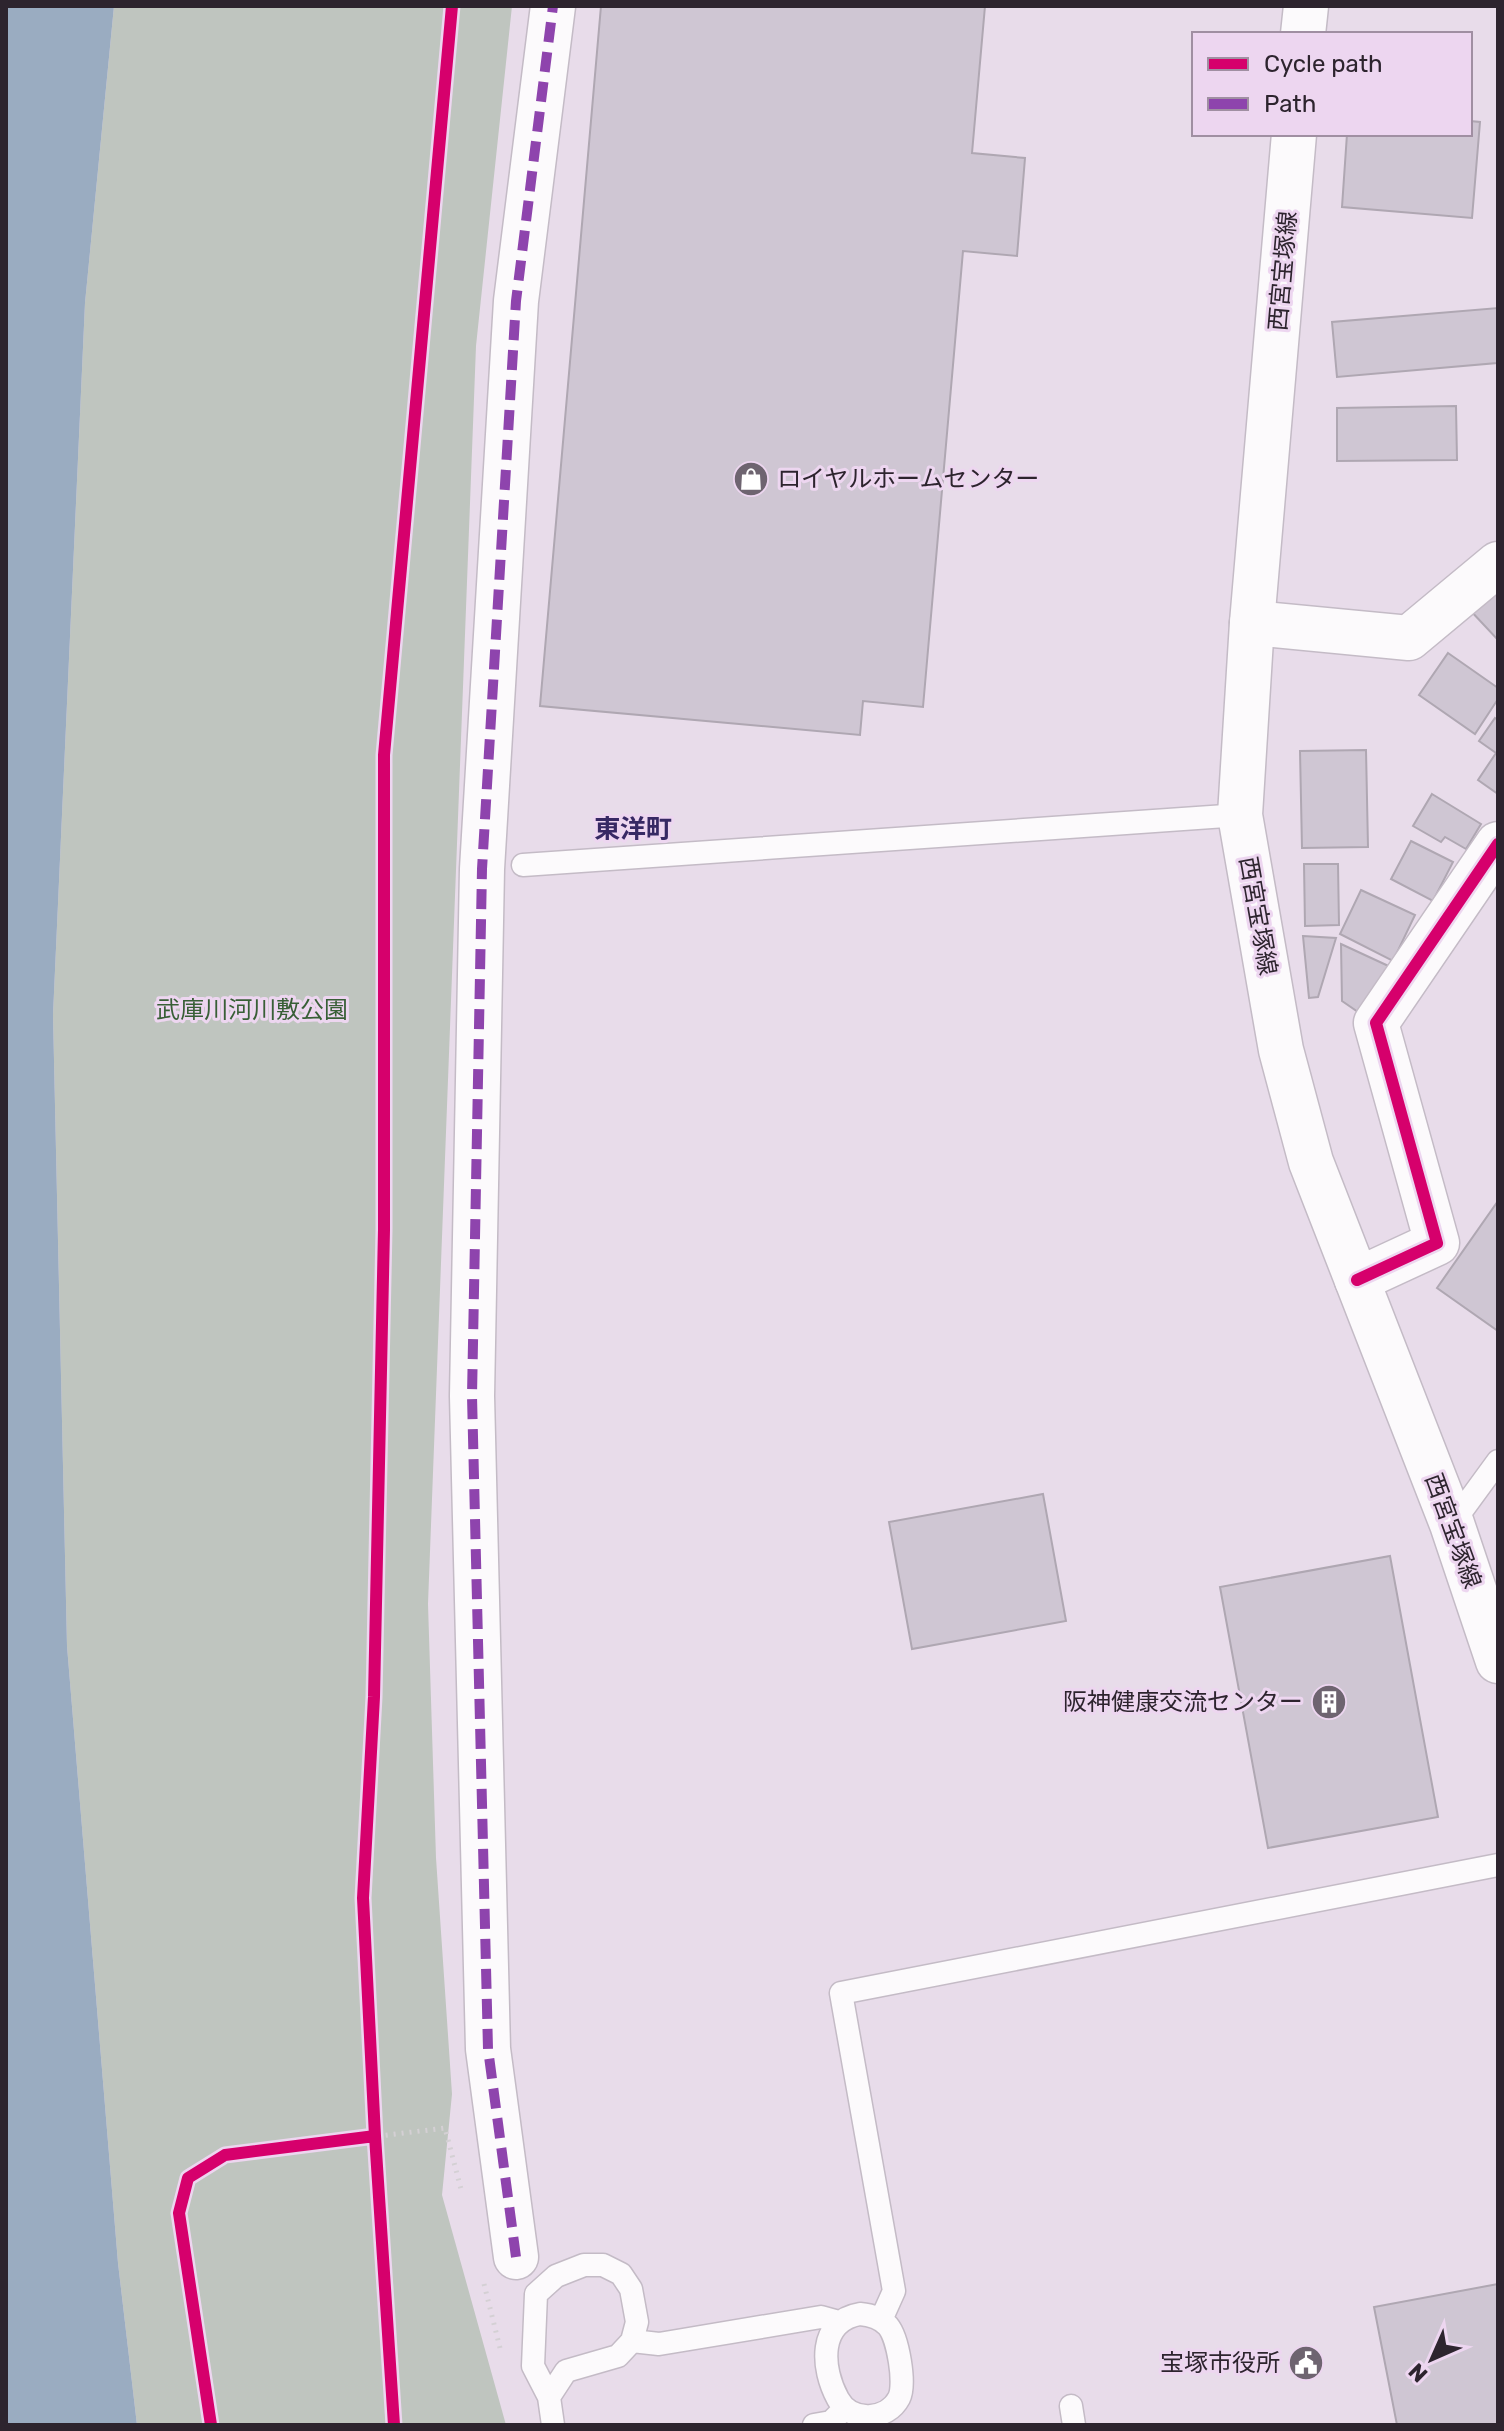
<svg xmlns="http://www.w3.org/2000/svg" width="1504" height="2431" font-family="Rubik,'Noto Sans JP',sans-serif">
	<style>
		.green { fill: #bfc5bf }
		.water { fill: #9aacc1 }
		.building { fill: #cfc6d3; stroke: #afa7b2; stroke-width: 2 }
		.lines { fill: none; stroke-linecap: round; stroke-linejoin: round }
		.lane-casing { stroke: #c4bbc6; stroke-width: 25 }
		.street-casing { stroke: #c4bbc6; stroke-width: 47 }
		.secondary-casing { stroke: #c4bbc6; stroke-width: 47 }
		.path { stroke: #d4d0d4; stroke-width: 5; stroke-dasharray: 2 6; stroke-linecap: butt }
		.lane { stroke: #fcfafc; stroke-width: 22 }
		.street { stroke: #fcfafc; stroke-width: 44 }
		.secondary { stroke: #fcfafc; stroke-width: 44 }
		.quiet { stroke: #8e44ad; stroke-width: 10; stroke-dasharray: 20 10; stroke-linecap: butt }
		.cycleway-casing { stroke: #edd6f0; stroke-width: 17 }
		.cycleway { stroke: #d6006c; stroke-width: 12 }
		.labels { text-anchor: middle; dominant-baseline: central; stroke-width: 6; stroke-linejoin: round; paint-order: stroke }
		.street-label { font-size: 24px; fill: #2d242e; stroke: #edd6f0 }
		.poi-label { font-size: 24px; fill: #2d242e; stroke: #edd6f0; text-anchor: end }
		.park-label { font-size: 24px; fill: #385f36; stroke: #edd6f0 }
		.neighbourhood-label { font-size: 26px; font-weight: bold; fill: #372964; stroke: #edd6f0 }
	</style>
	<rect width="100%" height="100%" fill="#e8dcea"/>
	<path class="green" d="M114,6H512L476,346L428,1604L436,1858L452,2094L442,2195L506,2425H137L118,2263L67,1646L53,1015L85,303Z"/>
	<path class="water" d="M6,6H114L85,303L53,1015L67,1646L118,2263L137,2425H6Z"/>
	<path class="building" d="M601,6H985L972,153L1025,158L1017,256L963,251L923,707L863,701L860,735L540,706Z
		M1470,121L1480,122L1472,218L1342,207L1347,134H1470Z
		M1498,308L1497,363L1337,377L1332,322Z
		M1456,406L1457,460L1337,461V408Z
		M1498,584V640L1469,609Z
		M1448,653L1498,688V699L1475,734L1419,695Z
		M1495,718L1498,720V794L1478,780L1496,753L1479,741Z
		M1366,750L1368,847L1302,848L1300,751Z
		M1432,794L1481,824L1466,849L1445,837L1441,842L1413,826Z
		M1411,841L1453,862L1433,901L1391,879Z
		M1304,864H1338L1339,925L1305,926Z
		M1361,890L1415,915L1393,961L1340,934Z
		M1303,936L1336,938L1318,997L1309,998Z
		M1341,944L1395,969L1364,1016L1342,1001Z
		M1498,1201V1331L1437,1288Z
		M1043,1494L1066,1621L912,1649L889,1522Z
		M1390,1556L1438,1817L1268,1848L1220,1587Z
		M1498,2284V2425H1397L1374,2307Z"/>
	<g class="lines">
		<g class="lane-casing">
			<path id="lane" d="M523,865L1240,815
				M1452,1524L1498,1461
				M860,2314C871,2315 881,2318 888,2326C898,2338 906,2384 899,2398C887,2421 851,2423 838,2399C821,2368 818,2321 860,2314Z
				M881,2320L894,2291L841,1993L1498,1865
				M632,2341L659,2344L821,2317L839,2322
				M549,2397L566,2371L618,2356L632,2341L637,2322L631,2289L621,2274L603,2265H584L556,2276L536,2294L533,2366L549,2397L553,2425
				M1071,2406L1074,2425
				M814,2425L831,2422L845,2408"/>
		</g>
		<g class="street-casing">
			<path id="street" d="M1252,623L1409,638L1498,564
				M1357,1280L1437,1243L1376,1023L1498,844
				M516,2257L488,2049L472,1396L482,869L516,301L553,6"/>
		</g>
		<g class="secondary-casing">
			<path id="secondary" d="M1303,34L1306,6
				M1294,134L1252,623L1240,815L1281,1050L1311,1162L1452,1524L1498,1661"/>
		</g>
		<path class="path" d="M484,2284L500,2348
			M211,2425L179,2213L188,2178L225,2155L445,2128L462,2193
			M394,2425L375,2136L363,1898L374,1697L384,1230V755L452,6"/>
		<use href="#lane" class="lane"/>
		<use href="#street" class="street"/>
		<use href="#secondary" class="secondary"/>
		<path class="quiet" d="M516,2257L488,2049L472,1396L482,869L516,301L553,6"/>
		<g class="cycleway-casing">
			<path id="cycleway" d="M1357,1280L1437,1243L1376,1023L1498,844
				M211,2425L179,2213L188,2178L225,2155L375,2136
				M394,2425L375,2136L363,1898L374,1697L384,1230V755L452,6"/>
		</g>
		<use href="#cycleway" class="cycleway"/>
	</g>
	<defs>
		<g id="shop-disc" transform="scale(1.8)"><circle r="9.5" fill="#6e6470" stroke="#edd6f0"/><path d="M-5-2.5h2.3a2.7 3.5 0 0 1 5.4 0H5L5.5 6h-11ZM-1.5-2.5h3a1.5 2.3 0 0 0-3 0Z" fill="#fff"/></g>
		<g id="building-disc" transform="scale(1.8)"><circle r="9.5" fill="#6e6470" stroke="#edd6f0"/><path d="M-4-6H4V6H1V3H-1V6H-4ZM-2.5-4.3h1.7v1.8h-1.7ZM.8-4.3h1.7v1.8H.8ZM-2.5-1h1.7V.8h-1.7ZM.8-1h1.7V.8H.8Z" fill="#fff"/></g>
		<g id="civic-disc" transform="scale(1.8)"><circle r="9.5" fill="#6e6470" stroke="#edd6f0"/><path d="M-.6-6.5H3V-4.5H.6V-3L4-1V1h2V6H-6V1h2V-1L-.6-3ZM-1.2 2.5V6h2.4V2.5Z" fill="#fff"/></g>
	</defs>
	<g fill-rule="evenodd">
		<use href="#shop-disc" x="751" y="479"/>
		<use href="#building-disc" x="1329" y="1702"/>
		<use href="#civic-disc" x="1306" y="2363"/>
	</g>
	<g class="labels">
		<g class="street-label">
			<text transform="translate(1283 271) rotate(-85)">西宮宝塚線</text>
			<text transform="translate(1258 916) rotate(80)">西宮宝塚線</text>
			<text transform="translate(1453 1531) rotate(70)">西宮宝塚線</text>
		</g>
		<g class="poi-label">
			<text x="777" y="479" text-anchor="start">ロイヤルホームセンター</text>
			<text x="1303" y="1702">阪神健康交流センター</text>
			<text x="1280" y="2363">宝塚市役所</text>
		</g>
		<g class="park-label">
			<text x="252" y="1010">武庫川河川敷公園</text>
		</g>
		<g class="neighbourhood-label">
			<text x="633" y="829">東洋町</text>
		</g>
	</g>
	<rect width="1504" height="2431" fill="none" stroke="#2d242e" stroke-width="16"/>
	<rect x="1192" y="32" width="280" height="104" fill="#edd6f0" stroke="#a08fa2" stroke-width="2"/>
	<rect x="1208" y="58" width="40" height="12" fill="#d6006c" stroke="#a08fa2" stroke-width="2"/>
	<text x="1264" y="72" font-size="24" fill="#2d242e">Cycle path</text>
	<rect x="1208" y="98" width="40" height="12" fill="#8e44ad" stroke="#a08fa2" stroke-width="2"/>
	<text x="1264" y="112" font-size="24" fill="#2d242e">Path</text>
	<g transform="translate(1432 2359) rotate(225)" stroke="#edd6f0" stroke-width="6" paint-order="stroke">
	<path d="M0-6L14 30L0 20L-14 30Z" fill="#2d242e"/>
	<text y="-12" font-size="22" font-weight="bold" text-anchor="middle" fill="#2d242e">N</text>
	</g>
</svg>
